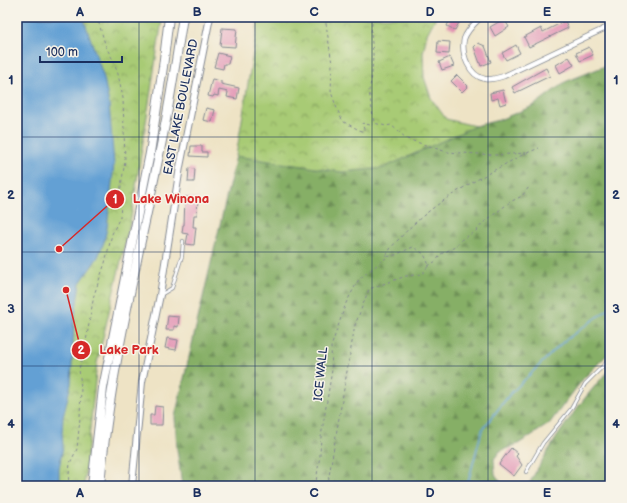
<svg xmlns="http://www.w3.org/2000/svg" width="627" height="503" font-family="'Balsamiq Sans',sans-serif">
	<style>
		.forest { fill: url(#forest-firs); stroke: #506f62 }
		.park { fill: url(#park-crowns); stroke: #627d69 }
		.water { fill: #63a0d4; stroke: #3f6899 }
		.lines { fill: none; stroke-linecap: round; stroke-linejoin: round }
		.stream { stroke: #63a0d4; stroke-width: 1.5 }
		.building { fill: #e18eb1 }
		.lane-casing { stroke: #848992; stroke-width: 4 }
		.street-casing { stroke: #848992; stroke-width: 6 }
		.secondary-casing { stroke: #848992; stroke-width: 8 }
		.highway-casing { stroke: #848992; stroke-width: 10 }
		.path { stroke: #848992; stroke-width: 1; stroke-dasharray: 3 3; stroke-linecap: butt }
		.lane { stroke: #fff; stroke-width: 2.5 }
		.street { stroke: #fff; stroke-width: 4.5 }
		.secondary { stroke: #fff; stroke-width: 6 }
		.highway { stroke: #fff; stroke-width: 8 }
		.grid { fill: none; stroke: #1b2f5e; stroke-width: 1; stroke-opacity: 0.55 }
		.labels { text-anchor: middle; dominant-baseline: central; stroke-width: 3; stroke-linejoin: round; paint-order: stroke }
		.street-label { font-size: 12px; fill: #1b2f5e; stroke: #f7f3e8 }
		.leader { fill: none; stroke: #d62828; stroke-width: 1.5 }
		.callout-dot { fill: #d62828; stroke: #f7f3e8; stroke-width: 1.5 }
		.mark-label { font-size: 12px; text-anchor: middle; font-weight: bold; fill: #fff }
		.callout-label { font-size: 13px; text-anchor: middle; font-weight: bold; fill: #d62828; stroke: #f7f3e8; stroke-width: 3; stroke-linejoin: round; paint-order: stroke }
		.neatline { fill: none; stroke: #1b2f5e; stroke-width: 1.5 }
		.grid-label { font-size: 13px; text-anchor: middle; font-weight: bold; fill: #1b2f5e }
	</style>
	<defs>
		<pattern id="forest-firs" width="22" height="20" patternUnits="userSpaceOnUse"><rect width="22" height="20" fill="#86af66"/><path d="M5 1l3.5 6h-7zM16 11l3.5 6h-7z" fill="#6d8f57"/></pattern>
		<pattern id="park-crowns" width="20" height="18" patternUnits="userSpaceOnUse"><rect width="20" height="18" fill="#a8cb74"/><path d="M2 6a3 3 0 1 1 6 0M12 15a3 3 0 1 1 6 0" fill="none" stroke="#88a562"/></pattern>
	</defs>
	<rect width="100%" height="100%" fill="#f7f3e8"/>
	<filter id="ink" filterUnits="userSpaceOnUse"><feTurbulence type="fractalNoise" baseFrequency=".025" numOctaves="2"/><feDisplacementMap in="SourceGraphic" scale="8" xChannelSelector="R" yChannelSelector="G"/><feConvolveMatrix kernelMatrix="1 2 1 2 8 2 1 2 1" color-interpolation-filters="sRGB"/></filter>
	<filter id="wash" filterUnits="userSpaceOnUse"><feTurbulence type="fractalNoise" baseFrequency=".012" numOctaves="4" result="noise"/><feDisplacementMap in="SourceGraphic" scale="16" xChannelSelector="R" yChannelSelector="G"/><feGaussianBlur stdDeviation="0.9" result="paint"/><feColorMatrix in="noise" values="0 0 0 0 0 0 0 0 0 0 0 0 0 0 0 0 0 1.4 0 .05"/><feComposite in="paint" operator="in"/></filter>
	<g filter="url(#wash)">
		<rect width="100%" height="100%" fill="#eee3c5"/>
		<path class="forest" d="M610,64V352L583,379L549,424L518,444L500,451L494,459L495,474L503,486H182L177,449L175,417L236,156L342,172L383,168L475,126L499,120L533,106L565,82Z
			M610,369V486H525L529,484C551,443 578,403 610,369Z"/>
		<path class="park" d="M17,17H159L162,20L131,218L97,363L84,486H17Z
			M259,17H436L427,34L423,53L424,77L431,98L446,119L475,126L383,168L342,172L236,156Z"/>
		<path class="water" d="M17,17H83L104,78L109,104L114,164L107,228L104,242L98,257L80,283L74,322L71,384L63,417L62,433L63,446L59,469V486H17Z"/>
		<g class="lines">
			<path class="stream" d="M467,486L482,430L510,394L563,342L610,308"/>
		</g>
		<g id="blocks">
			<path class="building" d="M451,17H457L461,19L455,30L447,26Z
				M504,19L509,27L495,36L490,27Z
				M565,21L568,28L529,47L524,37L541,28L543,32Z
				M222,28L237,29L235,47L220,46Z
				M438,41L450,42L449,54L437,53Z
				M478,43L485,46L491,62L481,66L474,47Z
				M516,45L520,53L506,60L502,53Z
				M589,47L593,55L580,61L576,53Z
				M218,53L230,56L228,64H224L223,69L214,67Z
				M450,57L454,66L442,70L439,62Z
				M569,57L574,65L560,73L556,65Z
				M546,68L550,76L515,93L512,87Z
				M457,75L468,86L462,92L451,81Z
				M212,79L221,81V84L239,88L237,99L227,97L228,92L219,90L218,96L214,95L213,97L208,96Z
				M503,90L506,103L500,105L498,98L491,100L490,93Z
				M206,108L215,110L212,122L203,120Z
				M191,146H202V152H207V157L190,156Z
				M189,168L195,169L194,182H188Z
				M185,197L198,198L197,215H194L193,227H196L194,245L186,244L188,234L182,233L183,225H184Z
				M168,316L179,317L178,327L174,326V330H166Z
				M167,338L178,340L176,350L165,348Z
				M155,406L163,407L162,425H150V415H154Z
				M511,448L518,454L516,456L522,465L514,476L499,464Z"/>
		</g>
	</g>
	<g filter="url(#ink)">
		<use href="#blocks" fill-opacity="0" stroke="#848992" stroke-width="1"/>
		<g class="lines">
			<g class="lane-casing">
				<path id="lane" d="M162,294L172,288L182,256L183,241
					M526,472L543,443L571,409L585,384L610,359"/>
			</g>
			<g class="street-casing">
				<path id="street" d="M481,17C475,23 467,30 464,39C461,54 469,76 485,79C492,80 498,78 504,76L610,26"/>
			</g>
			<g class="secondary-casing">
				<path id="secondary" d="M132,486L142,382L160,295L180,167L210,17"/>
			</g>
			<g class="highway-casing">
				<path id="highway" d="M92,486L103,388L150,153L163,67L169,17
					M100,486C110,364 142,245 165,125C172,89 177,53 183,17"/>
			</g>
			<path class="path" d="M325,17L332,64L331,92L336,106L341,118L344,122L361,131H364V129L362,123L370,125L373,124
				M373,17L371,33L373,54L372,76L369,91L374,123
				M527,153L539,148
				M428,266L436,261L441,254L455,247L461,240L476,231L483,223L510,202L522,196L529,187
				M68,486L70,463L77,449L80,418L81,387L79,369L85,347L94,295L105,263L112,234L120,217L121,204L119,199L125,161L123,98L118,74L112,58L106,47L97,17
				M317,486L316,482L320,455L321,437L332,370L331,347L346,303L359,279L386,258
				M328,486L329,476L355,325L369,289L406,276L422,274L429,265L424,254L413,247L395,255L386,257C389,249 394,244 400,238C434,200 482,177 526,153L495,155L447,152L407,139L391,125L386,126L374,123"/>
			<use href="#lane" class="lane"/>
			<use href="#street" class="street"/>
			<use href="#secondary" class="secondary"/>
			<use href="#highway" class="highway"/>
		</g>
	</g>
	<path class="grid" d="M139,17V486M255,17V486M372,17V486M488,17V486M17,137H610M17,252H610M17,366H610"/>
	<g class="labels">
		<g class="street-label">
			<text transform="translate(181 107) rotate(-79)">EAST LAKE BOULEVARD</text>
			<text transform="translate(321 374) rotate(-84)">ICE WALL</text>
		</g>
	</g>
	<path class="leader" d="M59 249L115 199M66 290L81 350"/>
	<g class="callout-dot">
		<circle cx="59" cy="249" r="4"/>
		<circle cx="66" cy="290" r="4"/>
		<circle cx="115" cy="199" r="10"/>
		<circle cx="81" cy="350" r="10"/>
	</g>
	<g class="mark-label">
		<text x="115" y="203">1</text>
		<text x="81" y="354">2</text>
	</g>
	<g class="callout-label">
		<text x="171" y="203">Lake Winona</text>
		<text x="129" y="354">Lake Park</text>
	</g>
	<rect width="627" height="503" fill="none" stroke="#f7f3e8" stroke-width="44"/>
	<path d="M40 56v6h82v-6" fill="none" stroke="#1b2f5e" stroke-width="2"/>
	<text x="46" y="56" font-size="12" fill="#1b2f5e" stroke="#f7f3e8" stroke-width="3" paint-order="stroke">100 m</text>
	<rect x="22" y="22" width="583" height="459" class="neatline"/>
	<g class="grid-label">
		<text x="80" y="16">A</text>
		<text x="197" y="16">B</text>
		<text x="314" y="16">C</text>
		<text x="430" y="16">D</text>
		<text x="547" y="16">E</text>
		<text x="11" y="84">1</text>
		<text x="616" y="84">1</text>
		<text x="11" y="199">2</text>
		<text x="616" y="199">2</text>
		<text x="11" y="313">3</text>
		<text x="616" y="313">3</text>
		<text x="11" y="428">4</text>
		<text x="616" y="428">4</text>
		<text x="80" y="497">A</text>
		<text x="197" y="497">B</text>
		<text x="314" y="497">C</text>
		<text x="430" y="497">D</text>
		<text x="547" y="497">E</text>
	</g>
</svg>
